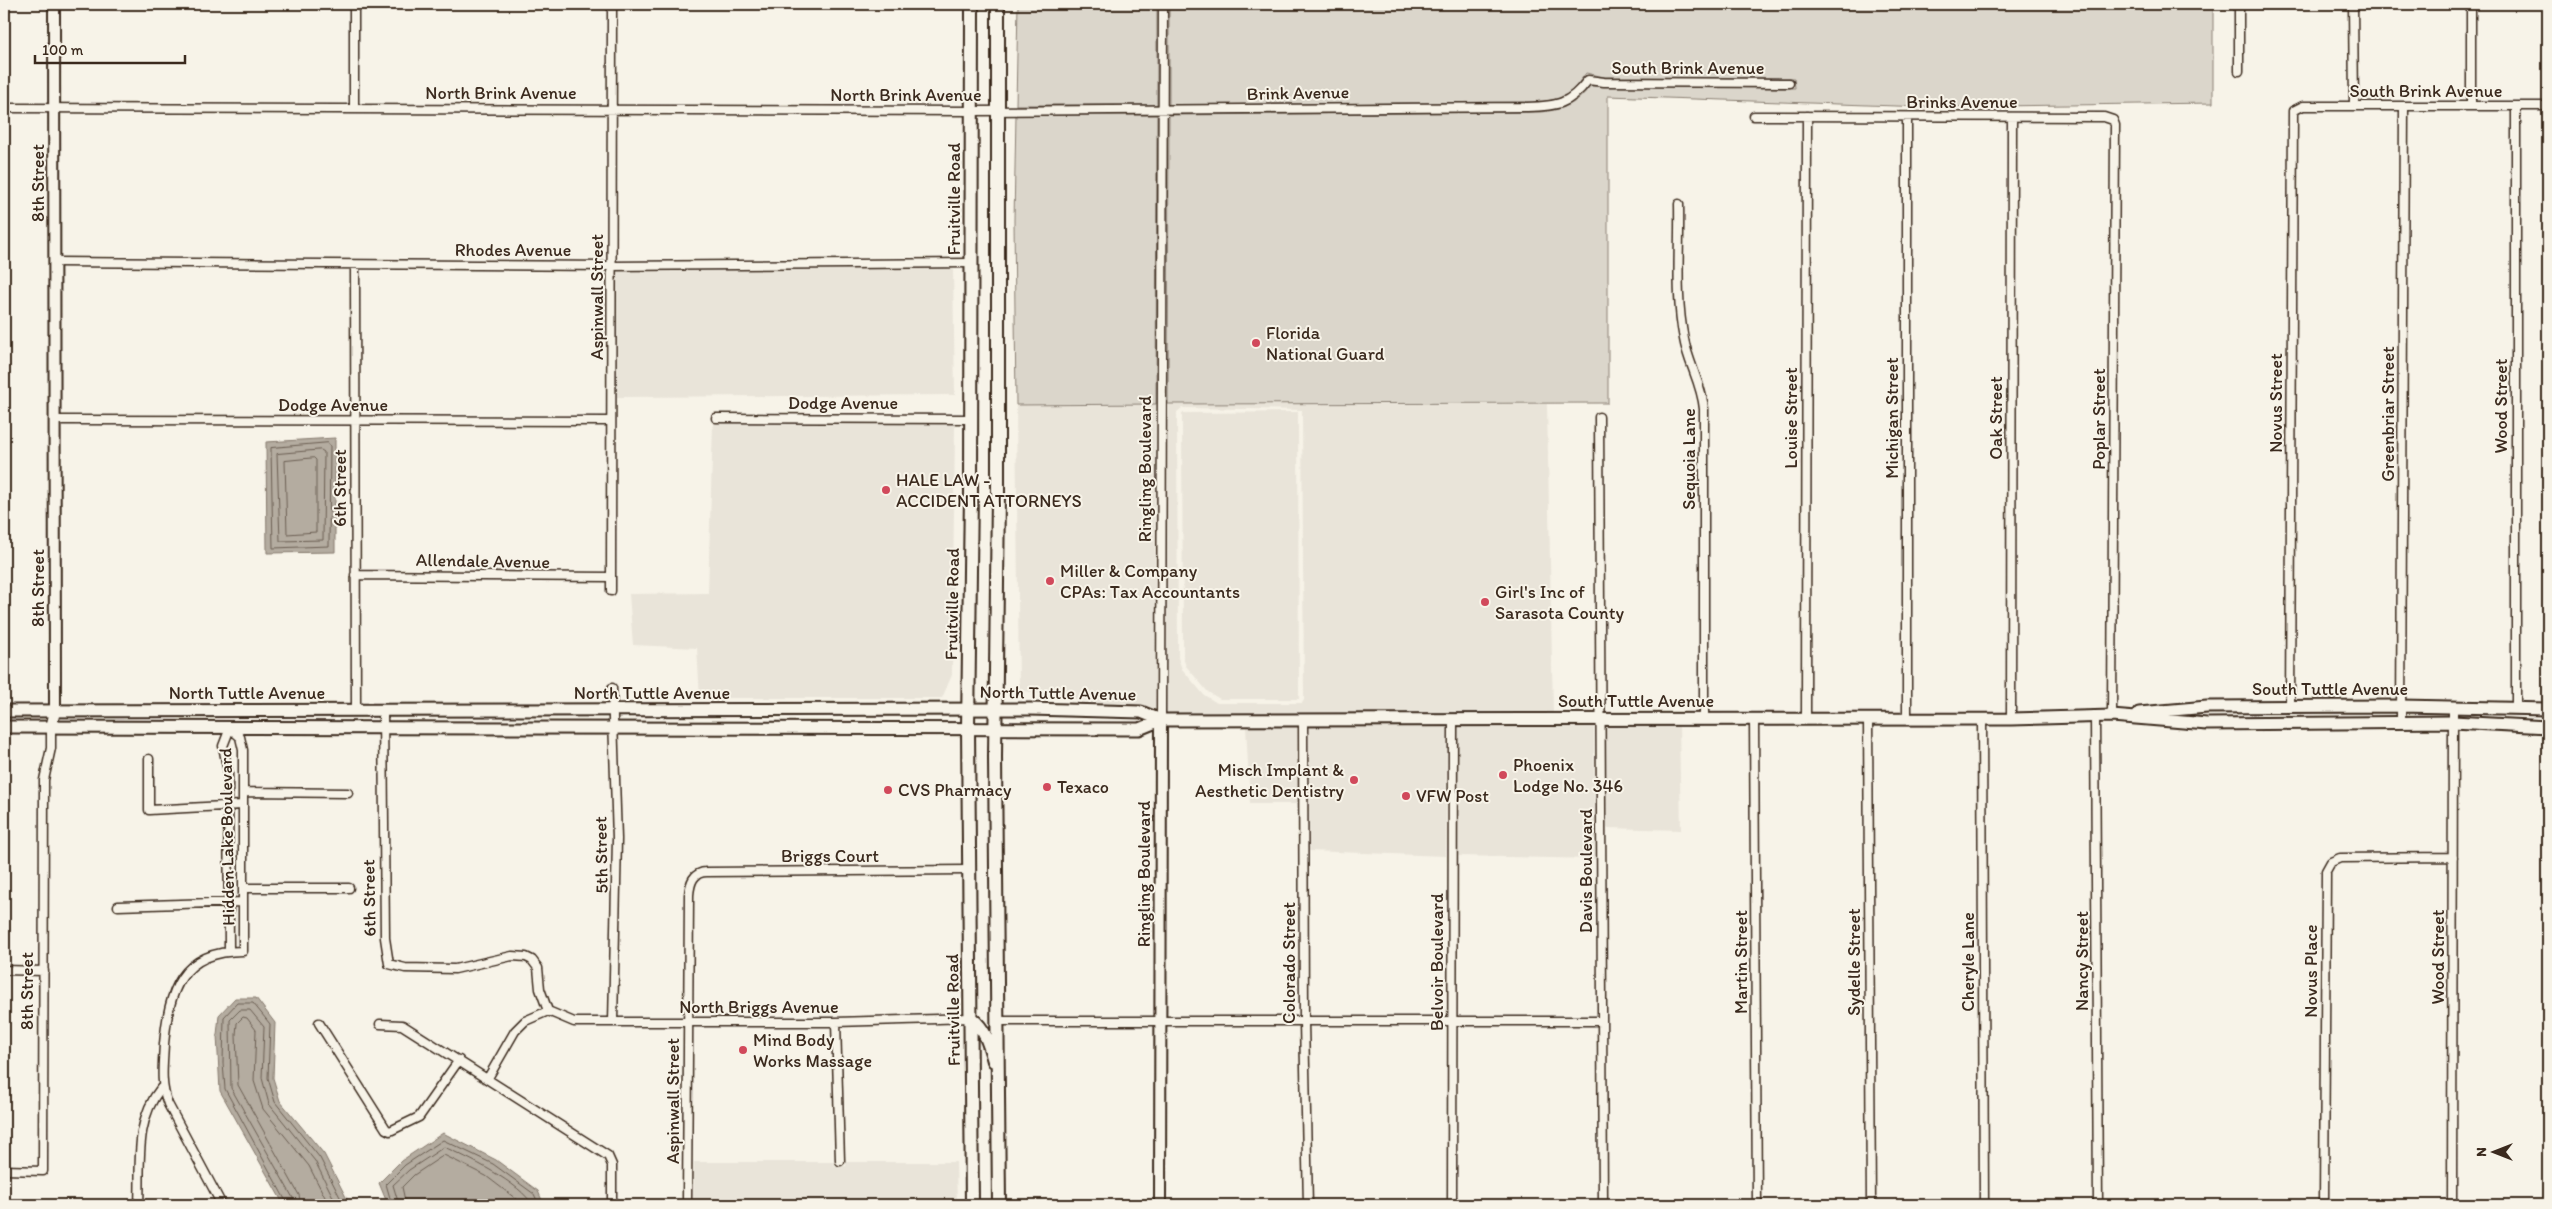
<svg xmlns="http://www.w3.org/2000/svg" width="2552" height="1209" font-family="Itim,sans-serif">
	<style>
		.built { fill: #e9e4d9; fill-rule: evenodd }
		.green { fill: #dbd6cb; stroke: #8b8074 }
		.water { fill: #b4aca0; stroke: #84786c }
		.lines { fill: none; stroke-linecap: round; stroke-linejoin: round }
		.shore { stroke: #6b5e52; stroke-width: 1 }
		.minor-casing { stroke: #3b2a1e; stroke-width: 11 }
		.tertiary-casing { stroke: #3b2a1e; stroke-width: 14 }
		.secondary-casing { stroke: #3b2a1e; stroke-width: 15 }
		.primary-casing { stroke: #3b2a1e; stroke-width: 16 }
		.minor { stroke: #f7f3e8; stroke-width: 8 }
		.tertiary { stroke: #f7f3e8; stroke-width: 10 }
		.secondary { stroke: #f7f3e8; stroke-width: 11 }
		.primary { stroke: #f7f3e8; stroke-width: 12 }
		.poi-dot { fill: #d1495b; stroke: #f7f3e8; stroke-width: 2 }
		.labels { text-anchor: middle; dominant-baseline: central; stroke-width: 4; stroke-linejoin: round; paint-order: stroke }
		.street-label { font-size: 18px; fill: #3b2a1e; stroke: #f7f3e8 }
		.poi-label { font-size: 18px; fill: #3b2a1e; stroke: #f7f3e8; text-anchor: start }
	</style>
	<rect width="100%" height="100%" fill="#f7f3e8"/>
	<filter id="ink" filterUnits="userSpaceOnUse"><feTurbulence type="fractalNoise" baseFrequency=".02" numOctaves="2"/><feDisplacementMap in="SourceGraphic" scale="10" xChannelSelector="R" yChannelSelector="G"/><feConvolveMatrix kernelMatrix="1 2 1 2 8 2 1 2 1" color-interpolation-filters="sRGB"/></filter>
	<g filter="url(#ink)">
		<path class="built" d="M953,268L955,395L617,397V271Z
			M1156,404L1155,712L1019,690L1016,405Z
			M1168,404H1547L1553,714L1166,715ZM1182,408L1302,410L1304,700L1302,703H1217L1204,695L1182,669L1178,658L1177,412Z
			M1298,412L1299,699H1220L1208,692L1186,666L1183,658L1182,413Z
			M713,423L955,424L952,675L942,698H700L697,648L633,645L629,594L708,593Z
			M1447,724L1446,856L1309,851V725Z
			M1458,724H1594L1595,859L1458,856Z
			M1605,724H1679L1681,830L1607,828Z
			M1166,725H1297L1298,804H1250L1246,726Z
			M694,1162H834L835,1166H846V1162H956L957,1205H693Z"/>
		<path class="green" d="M1018,4H1157V105H1016Z
			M1169,4H2213V103L1925,107L1608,96V403L1168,404L1169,115L1540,112C1563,110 1577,104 1590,86L1795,88L1794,78L1604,77L1586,73L1570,94L1558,99L1539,102L1169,105Z
			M1016,115H1157L1156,404L1016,405L1014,220Z"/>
		<path class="water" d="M335,438V552L267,553L266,442Z
			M235,998H256L275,1023L273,1078L280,1101L324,1154L350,1205H284L220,1091L217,1035L219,1015Z
			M443,1133L496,1160L538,1191L544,1205H388L379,1183L401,1161Z"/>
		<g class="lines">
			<path class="shore" d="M328,443L330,446L329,546L273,548L271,448Z
				M321,450L324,452L323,540L280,541L277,454Z
				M314,458L316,460V532L287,534L285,461Z
				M288,1205L225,1089L223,1063L224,1017L237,1003H253L270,1024L268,1078L275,1102L320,1158L344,1205
				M294,1205L293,1198L231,1088L230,1020L240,1010H250L264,1027L262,1078L269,1104L315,1161L337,1205
				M301,1205L299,1195L238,1085L236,1035L237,1023L243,1017L247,1018L256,1030L254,1081L263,1109L309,1166L329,1205
				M392,1205L386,1184L405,1165L443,1140L493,1164L534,1194L539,1205
				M399,1205L393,1185L409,1170L444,1147C465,1156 523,1184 532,1205
				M406,1205L402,1187L414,1175L444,1155L486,1176L524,1205"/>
			<g class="minor-casing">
				<path id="minor" d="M354,4V107
					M2353,4L2354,106
					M2471,4V106
					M2239,71V4
					M2516,106V707
					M4,108L972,111L1527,107C1557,106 1569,105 1588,80L1604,82L1789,83
					M1754,116L2104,117L2113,120L2115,125L2112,716
					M1907,117V719
					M1679,204C1680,248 1675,295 1684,339C1688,363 1702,384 1704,409V719
					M54,262L611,266L971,263
					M355,265L356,710
					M1599,417L1603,1205
					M716,418L971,419
					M54,420L611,421
					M355,575L611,577
					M611,591L612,4
					M612,688L617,839L613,1022
					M2290,707L2293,111L2303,106H2548
					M383,710L385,938L389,964L405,968L455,969L512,956L526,957L532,960L538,968L540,989L548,1011
					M2095,716L2098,1205
					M1754,719L1757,1205
					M1806,719L1807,116
					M1868,719L1871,1205
					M1982,719L1984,1205
					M2011,719L2012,117
					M1161,720L1163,4
					M1303,720L1304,1022L1308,1205
					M2401,722L2404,106
					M149,759V810L242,805
					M243,792L348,793
					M243,888H349
					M118,906L243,902
					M4,970L44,971
					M998,1021H1602
					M836,1022L840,1161
					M319,1023L386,1129L390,1131L419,1117L459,1060
					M380,1024L402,1025L608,1156L612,1165V1205
					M488,1078L515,1031L525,1021L548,1011L574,1022H836L971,1018
					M4,1170L43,1171L44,780L51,748V728
					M2324,1204L2326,871L2331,862L2340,858L2453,857
					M139,1205C141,1163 134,1121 161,1088
					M222,1205L168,1104C160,1084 163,1065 164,1044C169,991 180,951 243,951V750L240,737L230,728L223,746L228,772L229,951
					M687,1205L689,895C690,883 693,872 707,872L969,870
					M1452,1205L1453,719
					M2452,1205L2453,708"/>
			</g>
			<g class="tertiary-casing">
				<path id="tertiary" d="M51,728L55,711L54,4
					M1160,1205L1161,720"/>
			</g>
			<g class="secondary-casing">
				<path id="secondary" d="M4,711L1030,709L1141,712L1161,720L2011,719L2112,716L2207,724L2453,722L2548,727
					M2139,713L2207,707L2401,706L2548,709
					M4,727L1139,729L1161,720"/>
			</g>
			<g class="primary-casing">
				<path id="primary" d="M972,4L971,492L968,728L972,1205
					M998,4V495L995,757L999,1205
					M971,1018C985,1029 989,1043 994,1061"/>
			</g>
			<use href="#minor" class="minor"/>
			<use href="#tertiary" class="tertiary"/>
			<use href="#secondary" class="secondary"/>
			<use href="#primary" class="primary"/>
		</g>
	</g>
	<g class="poi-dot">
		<circle cx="1256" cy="343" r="5"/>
		<circle cx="886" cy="490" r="5"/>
		<circle cx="1050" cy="581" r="5"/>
		<circle cx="1485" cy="602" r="5"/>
		<circle cx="1503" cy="775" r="5"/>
		<circle cx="1354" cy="780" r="5"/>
		<circle cx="1047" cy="787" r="5"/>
		<circle cx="888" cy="790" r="5"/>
		<circle cx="1406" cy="796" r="5"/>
		<circle cx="743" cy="1050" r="5"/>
	</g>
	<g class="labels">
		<g class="street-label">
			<text x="1688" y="68">South Brink Avenue</text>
			<text x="2426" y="91">South Brink Avenue</text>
			<text x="501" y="93">North Brink Avenue</text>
			<text transform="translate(1298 93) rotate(-1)">Brink Avenue</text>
			<text x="906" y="95">North Brink Avenue</text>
			<text x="1962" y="102">Brinks Avenue</text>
			<text transform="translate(38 183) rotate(-90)">8th Street</text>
			<text transform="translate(954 199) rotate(-90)">Fruitville Road</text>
			<text x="513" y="250">Rhodes Avenue</text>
			<text transform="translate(597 297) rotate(-90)">Aspinwall Street</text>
			<text x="843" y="403">Dodge Avenue</text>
			<text transform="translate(2276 403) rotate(-90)">Novus Street</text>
			<text x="333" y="405">Dodge Avenue</text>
			<text transform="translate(2501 406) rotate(-90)">Wood Street</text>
			<text transform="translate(2388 414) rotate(-90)">Greenbriar Street</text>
			<text transform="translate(1791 418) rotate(-90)">Louise Street</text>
			<text transform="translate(1892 418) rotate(-90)">Michigan Street</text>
			<text transform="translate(1996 418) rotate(-90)">Oak Street</text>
			<text transform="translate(2099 419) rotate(-90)">Poplar Street</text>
			<text transform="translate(1689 459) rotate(-90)">Sequoia Lane</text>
			<text transform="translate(1145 469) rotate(-90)">Ringling Boulevard</text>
			<text transform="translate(340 488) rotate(-90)">6th Street</text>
			<text transform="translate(483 561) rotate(1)">Allendale Avenue</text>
			<text transform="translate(38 588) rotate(-90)">8th Street</text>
			<text transform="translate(952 604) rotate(-89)">Fruitville Road</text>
			<text x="2330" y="689">South Tuttle Avenue</text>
			<text x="247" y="693">North Tuttle Avenue</text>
			<text x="652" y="693">North Tuttle Avenue</text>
			<text transform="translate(1058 693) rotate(1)">North Tuttle Avenue</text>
			<text x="1636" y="701">South Tuttle Avenue</text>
			<text transform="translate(227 837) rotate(-91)">Hidden Lake Boulevard</text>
			<text transform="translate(601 855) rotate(-91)">5th Street</text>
			<text x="830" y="856">Briggs Court</text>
			<text transform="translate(1586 871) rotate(-90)">Davis Boulevard</text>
			<text transform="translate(1144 874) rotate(-90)">Ringling Boulevard</text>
			<text transform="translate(369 898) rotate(-91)">6th Street</text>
			<text transform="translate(2438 957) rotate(-90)">Wood Street</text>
			<text transform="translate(2082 961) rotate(-90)">Nancy Street</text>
			<text transform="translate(1437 962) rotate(-90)">Belvoir Boulevard</text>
			<text transform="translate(1741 962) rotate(-90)">Martin Street</text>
			<text transform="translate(1854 962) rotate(-90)">Sydelle Street</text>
			<text transform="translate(1968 962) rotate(-90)">Cheryle Lane</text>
			<text transform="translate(1289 963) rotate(-90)">Colorado Street</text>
			<text transform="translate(2311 971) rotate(-90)">Novus Place</text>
			<text transform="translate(27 991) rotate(-90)">8th Street</text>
			<text x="759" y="1007">North Briggs Avenue</text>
			<text transform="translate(953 1010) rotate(-91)">Fruitville Road</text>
			<text transform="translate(673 1101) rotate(-90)">Aspinwall Street</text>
		</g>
		<g class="poi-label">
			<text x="1266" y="333">Florida<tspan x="1266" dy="21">National Guard</tspan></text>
			<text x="896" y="480">HALE LAW -<tspan x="896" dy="21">ACCIDENT ATTORNEYS</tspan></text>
			<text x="1060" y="571">Miller &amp; Company<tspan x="1060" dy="21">CPAs: Tax Accountants</tspan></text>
			<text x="1495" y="592">Girl's Inc of<tspan x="1495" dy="21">Sarasota County</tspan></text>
			<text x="1513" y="765">Phoenix<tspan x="1513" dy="21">Lodge No. 346</tspan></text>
			<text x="1344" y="770" text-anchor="end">Misch Implant &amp;<tspan x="1344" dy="21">Aesthetic Dentistry</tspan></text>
			<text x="1057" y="787">Texaco</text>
			<text x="898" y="790">CVS Pharmacy</text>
			<text x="1416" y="796">VFW Post</text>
			<text x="753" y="1040">Mind Body<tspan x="753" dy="21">Works Massage</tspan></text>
		</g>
	</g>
	<rect width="2552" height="1209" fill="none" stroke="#f7f3e8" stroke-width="20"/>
	<rect x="10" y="10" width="2532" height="1189" fill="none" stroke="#3b2a1e" stroke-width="2" filter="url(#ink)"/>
	<g transform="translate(2494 1152) rotate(270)" stroke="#f7f3e8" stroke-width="4" paint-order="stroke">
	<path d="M0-4L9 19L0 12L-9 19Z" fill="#3b2a1e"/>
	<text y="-8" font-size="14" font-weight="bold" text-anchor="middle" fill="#3b2a1e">N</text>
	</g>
	<path d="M35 55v8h150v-8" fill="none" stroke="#3b2a1e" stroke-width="2.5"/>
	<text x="42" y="55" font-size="15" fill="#3b2a1e" stroke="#f7f3e8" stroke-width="4" paint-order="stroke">100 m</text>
</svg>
